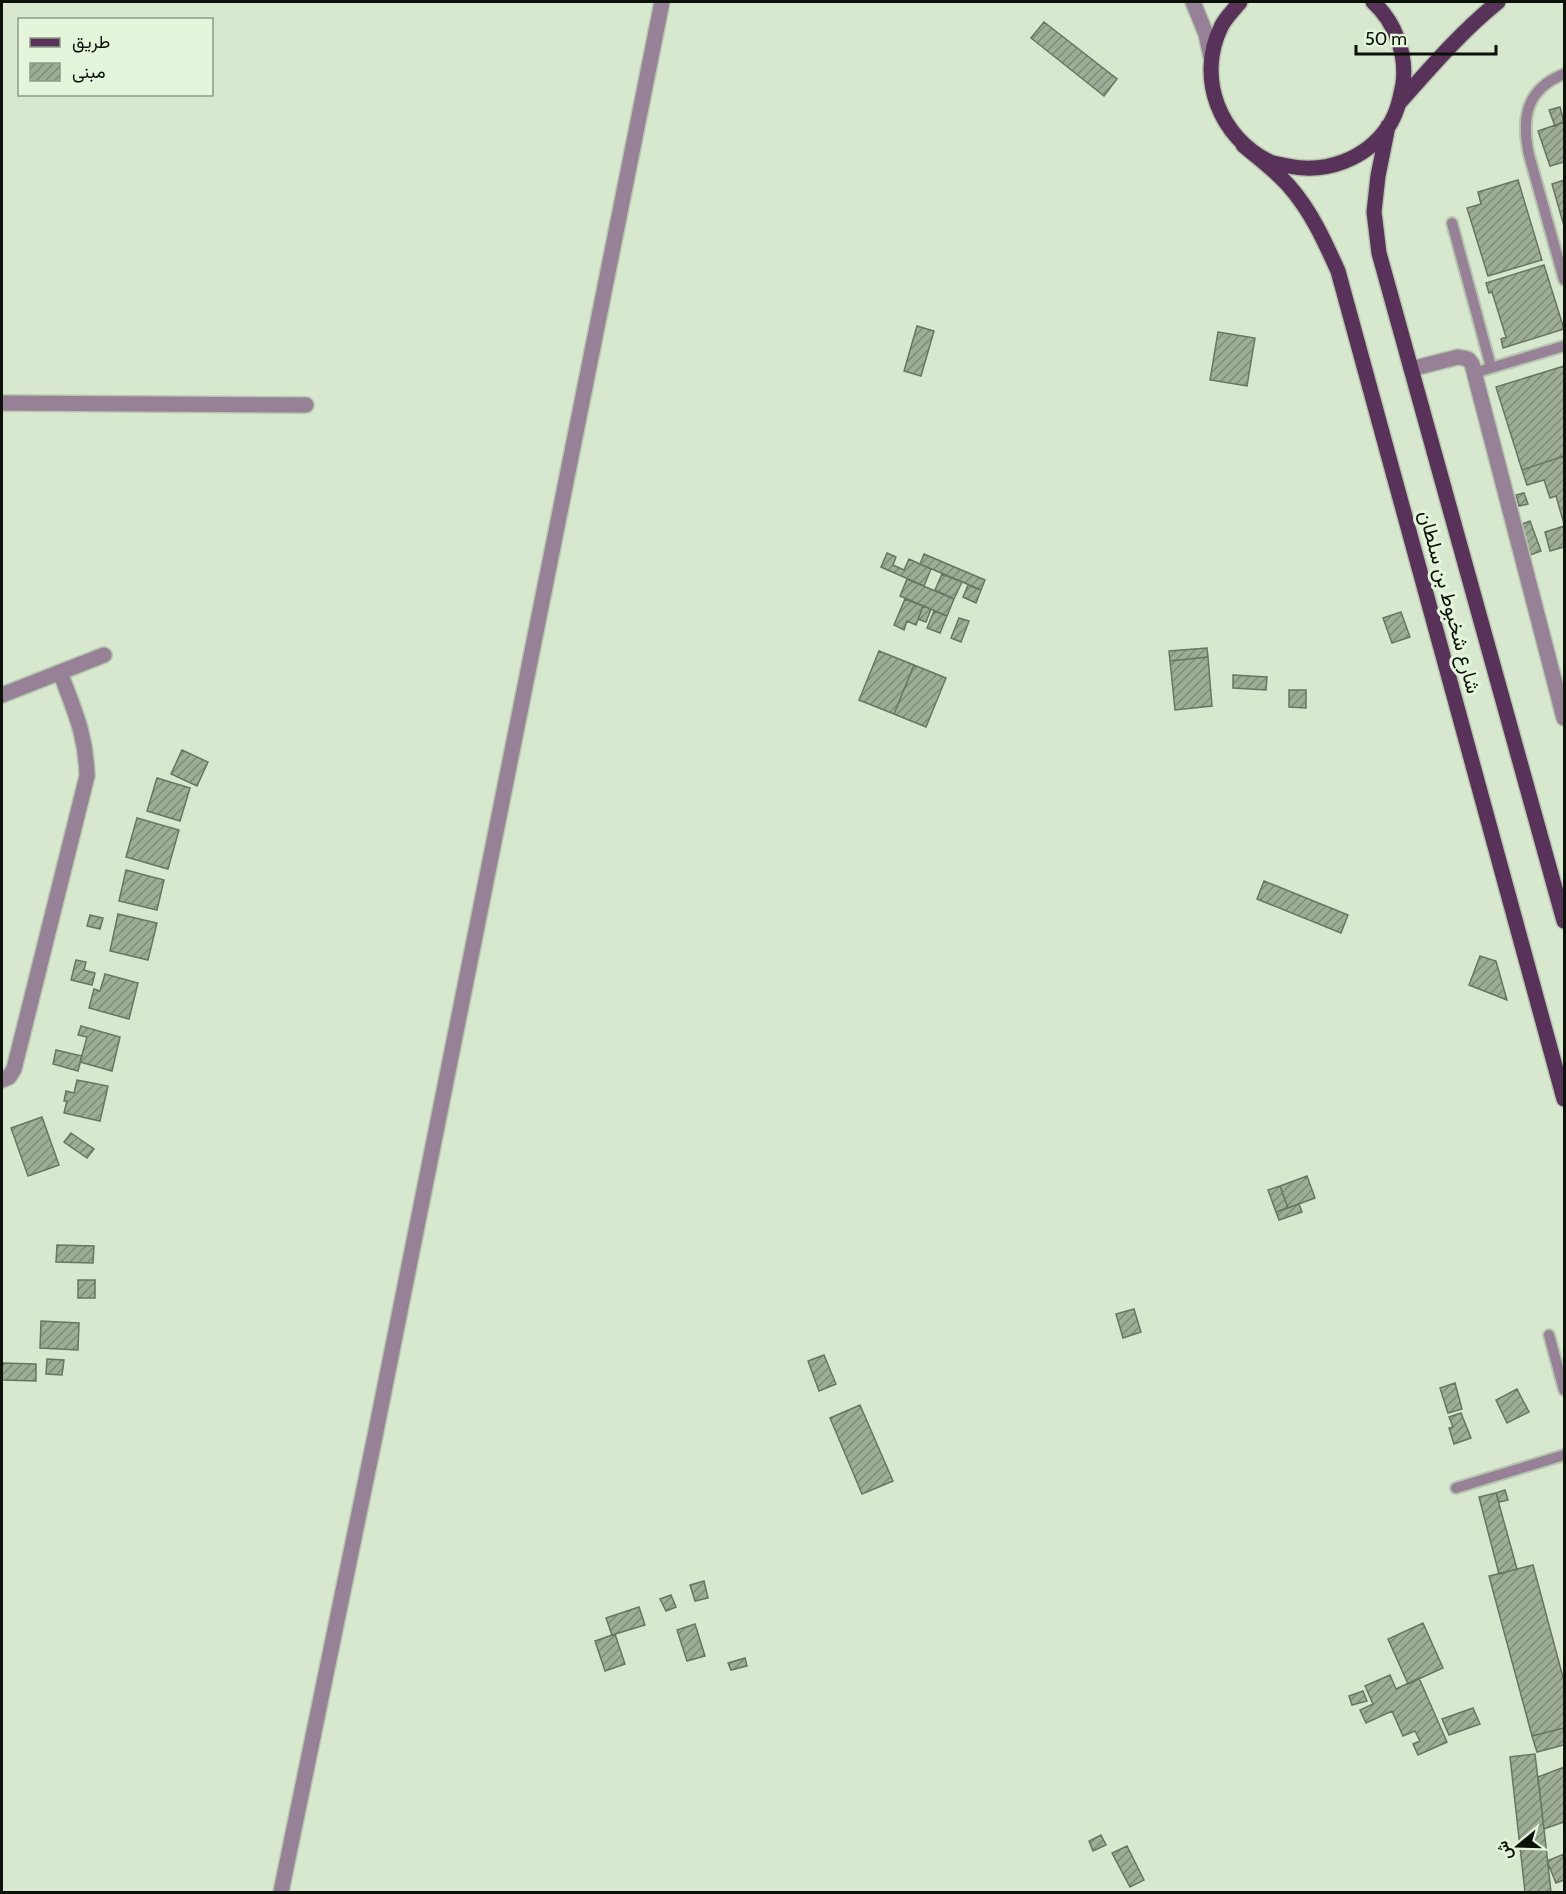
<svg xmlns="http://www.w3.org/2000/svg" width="1566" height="1894" font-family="Cabin,Vazirmatn,sans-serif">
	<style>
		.building { fill: url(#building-hatch); stroke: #687661; stroke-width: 1.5 }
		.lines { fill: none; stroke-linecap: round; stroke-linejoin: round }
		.service-casing { stroke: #b6c6af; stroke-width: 14 }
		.minor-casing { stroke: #b6c6af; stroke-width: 18 }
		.tertiary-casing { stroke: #b6c6af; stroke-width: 18 }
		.primary-casing { stroke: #b6c6af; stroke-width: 18 }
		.service { stroke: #978197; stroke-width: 10 }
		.minor { stroke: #978197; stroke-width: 15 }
		.tertiary { stroke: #978197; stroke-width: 15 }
		.primary { stroke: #583258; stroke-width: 15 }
		.labels { text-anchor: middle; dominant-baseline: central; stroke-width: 6; stroke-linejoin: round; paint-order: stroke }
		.street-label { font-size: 20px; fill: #0b1109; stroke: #e4f5dc }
	</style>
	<defs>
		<pattern id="building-hatch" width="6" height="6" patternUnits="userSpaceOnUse" patternTransform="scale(1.5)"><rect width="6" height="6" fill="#9dad96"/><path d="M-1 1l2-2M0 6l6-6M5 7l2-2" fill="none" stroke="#7e8b79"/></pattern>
	</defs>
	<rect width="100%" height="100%" fill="#d7e8cf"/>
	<path class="building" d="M1044,22L1117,79L1104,96L1031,38Z
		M1560,107L1564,122L1555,126L1549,110Z
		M1564,122V162L1550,166L1538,131Z
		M1518,180L1542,260L1488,276L1467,208L1481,204L1478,192Z
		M1564,180V226L1552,184Z
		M1544,265L1564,329L1503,348L1501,339L1506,337L1492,292L1489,293L1486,283Z
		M917,326L934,331L921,376L904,371Z
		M1218,332L1255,338L1247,386L1210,380Z
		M1564,366V456L1522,470L1496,387Z
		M1564,456V524L1556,496L1550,498L1544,480L1527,485L1522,470Z
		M1524,493L1528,504L1519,506L1516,495Z
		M1530,521L1541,551L1530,555L1520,525Z
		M1564,526V547L1550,551L1545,532Z
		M887,553L896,557L893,565L904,570L909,559L931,569L924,586L881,567Z
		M924,554L985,580L981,590L920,564Z
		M942,574L962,582L954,599L935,590Z
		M907,579L954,599L947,616L900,596Z
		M968,585L981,590L976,603L963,597Z
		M905,599L923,606L916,625L907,621L904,630L894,625Z
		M923,606L931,609L926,622L918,619Z
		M934,611L947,616L940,633L927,628Z
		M1401,612L1410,637L1392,643L1383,618Z
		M959,618L969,621L961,642L951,638Z
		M1207,648L1208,657L1170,661L1169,651Z
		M879,651L914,665L894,714L859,700Z
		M1208,657L1212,706L1175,710L1170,661Z
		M914,665L946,678L926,727L894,714Z
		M1233,675L1267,677L1266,690L1233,688Z
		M1289,690H1306V708L1289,707Z
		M182,750L208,762L197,786L171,774Z
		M157,778L190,788L180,821L147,811Z
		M137,818L179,830L168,869L126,857Z
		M126,870L164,880L157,910L119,901Z
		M1264,881L1348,915L1341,933L1257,899Z
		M118,914L157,923L148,960L110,951Z
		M90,915L103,918L100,929L87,926Z
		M1480,956L1496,961L1507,1000L1469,985Z
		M76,960L86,962L84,970L95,973L92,985L71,980Z
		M105,974L138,983L129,1019L89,1008L94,989L100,991Z
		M81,1026L120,1037L112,1071L80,1062L87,1037L78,1035Z
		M56,1050L82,1056L78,1071L53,1064Z
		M77,1080L108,1086L100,1121L64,1113L67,1101H64L66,1091L74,1093Z
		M42,1117L59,1165L28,1176L11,1128Z
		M71,1133L94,1149L87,1158L64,1142Z
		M1307,1176L1315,1198L1288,1208L1280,1186Z
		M1280,1186L1288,1208L1276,1212L1268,1190Z
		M1299,1204L1302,1212L1279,1220L1276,1212Z
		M57,1245L94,1246L93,1263L56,1262Z
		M78,1280H95V1298H78Z
		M1134,1309L1141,1332L1123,1338L1116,1314Z
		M41,1321L79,1323L78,1350L40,1348Z
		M824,1355L836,1384L819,1391L808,1361Z
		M47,1359L64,1360L62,1375L46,1374Z
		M2,1363L36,1364V1381L2,1380Z
		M1455,1383L1462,1409L1448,1413L1440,1388Z
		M1517,1389L1529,1412L1507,1423L1496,1400Z
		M860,1405L893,1481L862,1494L830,1418Z
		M1461,1413L1471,1438L1454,1444L1449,1428L1453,1427L1449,1417Z
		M1505,1490L1508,1500L1499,1502L1496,1493Z
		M1496,1493L1517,1569L1499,1574L1479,1497Z
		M1533,1565L1564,1681V1728L1532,1736L1489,1576Z
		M704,1581L708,1598L695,1601L690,1585Z
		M671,1595L676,1607L666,1611L660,1599Z
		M639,1607L645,1625L612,1635L606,1618Z
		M1423,1623L1443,1668L1408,1684L1388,1639Z
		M695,1624L705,1656L687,1661L677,1630Z
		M615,1634L625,1664L605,1671L595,1641Z
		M745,1658L747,1666L731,1670L728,1663Z
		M1390,1675L1396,1689L1419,1678L1447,1742L1418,1755L1413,1744L1420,1741L1415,1731L1403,1736L1392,1711L1366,1723L1360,1710L1373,1704L1365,1686Z
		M1363,1691L1367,1701L1352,1705L1349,1696Z
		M1473,1708L1480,1724L1449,1735L1442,1719Z
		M1564,1728V1745L1537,1752L1532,1736Z
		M1535,1754L1544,1829L1551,1892H1525L1510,1757Z
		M1564,1767V1822L1544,1829L1538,1777Z
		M1101,1835L1106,1845L1093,1851L1089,1841Z
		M1127,1846L1144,1880L1130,1887L1112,1853Z
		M1564,1854V1880L1556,1883L1547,1861Z"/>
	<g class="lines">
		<g class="service-casing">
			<path id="service" d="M1564,74C1526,89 1521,118 1529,155L1564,280
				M1452,223L1491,367
				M1474,373L1564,346
				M1549,1335L1564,1390
				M1456,1488L1564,1455"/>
		</g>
		<g class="minor-casing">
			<path id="minor" d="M1193,2L1206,34L1211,57
				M1411,369L1458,357L1468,359L1472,364L1564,718
				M2,695L104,655
				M2,1080L9,1077L14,1069L87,776C86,734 74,710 60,672
				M281,1892L375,1436L662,2"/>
		</g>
		<g class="tertiary-casing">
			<path id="tertiary" d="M2,403L306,405"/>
		</g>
		<g class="primary-casing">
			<path id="primary" d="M1240,2C1234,10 1225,18 1221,27C1196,78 1220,138 1270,162C1275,164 1282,165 1288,166C1326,174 1366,159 1388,127C1397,114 1400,99 1403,84C1407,54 1395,22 1373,2
				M1400,102C1431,67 1462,31 1498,2
				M1388,126L1378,176L1374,212L1379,253L1564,921
				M1243,145C1258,158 1276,171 1289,186C1311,211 1324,240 1338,271L1564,1099"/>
		</g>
		<use href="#service" class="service"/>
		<use href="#minor" class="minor"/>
		<use href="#tertiary" class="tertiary"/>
		<use href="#primary" class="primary"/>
	</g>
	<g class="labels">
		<g class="street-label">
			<text transform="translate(1450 602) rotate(75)">شارع شخبوط بن سلطان</text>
		</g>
	</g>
	<rect width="1566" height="1894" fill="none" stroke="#0b1109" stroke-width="6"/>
	<rect x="18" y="18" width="195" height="78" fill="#e4f5dc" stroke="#8d9a88" stroke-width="1.5"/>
	<rect x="30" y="38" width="30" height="9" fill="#583258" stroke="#8d9a88" stroke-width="1.5"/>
	<text x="72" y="48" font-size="18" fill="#0b1109">طريق</text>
	<rect x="30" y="63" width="30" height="18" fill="url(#building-hatch)" stroke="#8d9a88" stroke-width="1.5"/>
	<text x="72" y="78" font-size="18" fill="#0b1109">مبنى</text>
	<g transform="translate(1518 1846) rotate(251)" stroke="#e4f5dc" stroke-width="4.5" paint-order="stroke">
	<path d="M0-4.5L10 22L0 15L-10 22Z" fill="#0b1109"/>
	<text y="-9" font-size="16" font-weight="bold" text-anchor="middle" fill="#0b1109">ش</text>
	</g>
	<path d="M1356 45v9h140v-9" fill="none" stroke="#0b1109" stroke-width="3"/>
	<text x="1365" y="45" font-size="18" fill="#0b1109" stroke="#e4f5dc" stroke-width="4.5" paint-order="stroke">50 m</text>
</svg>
